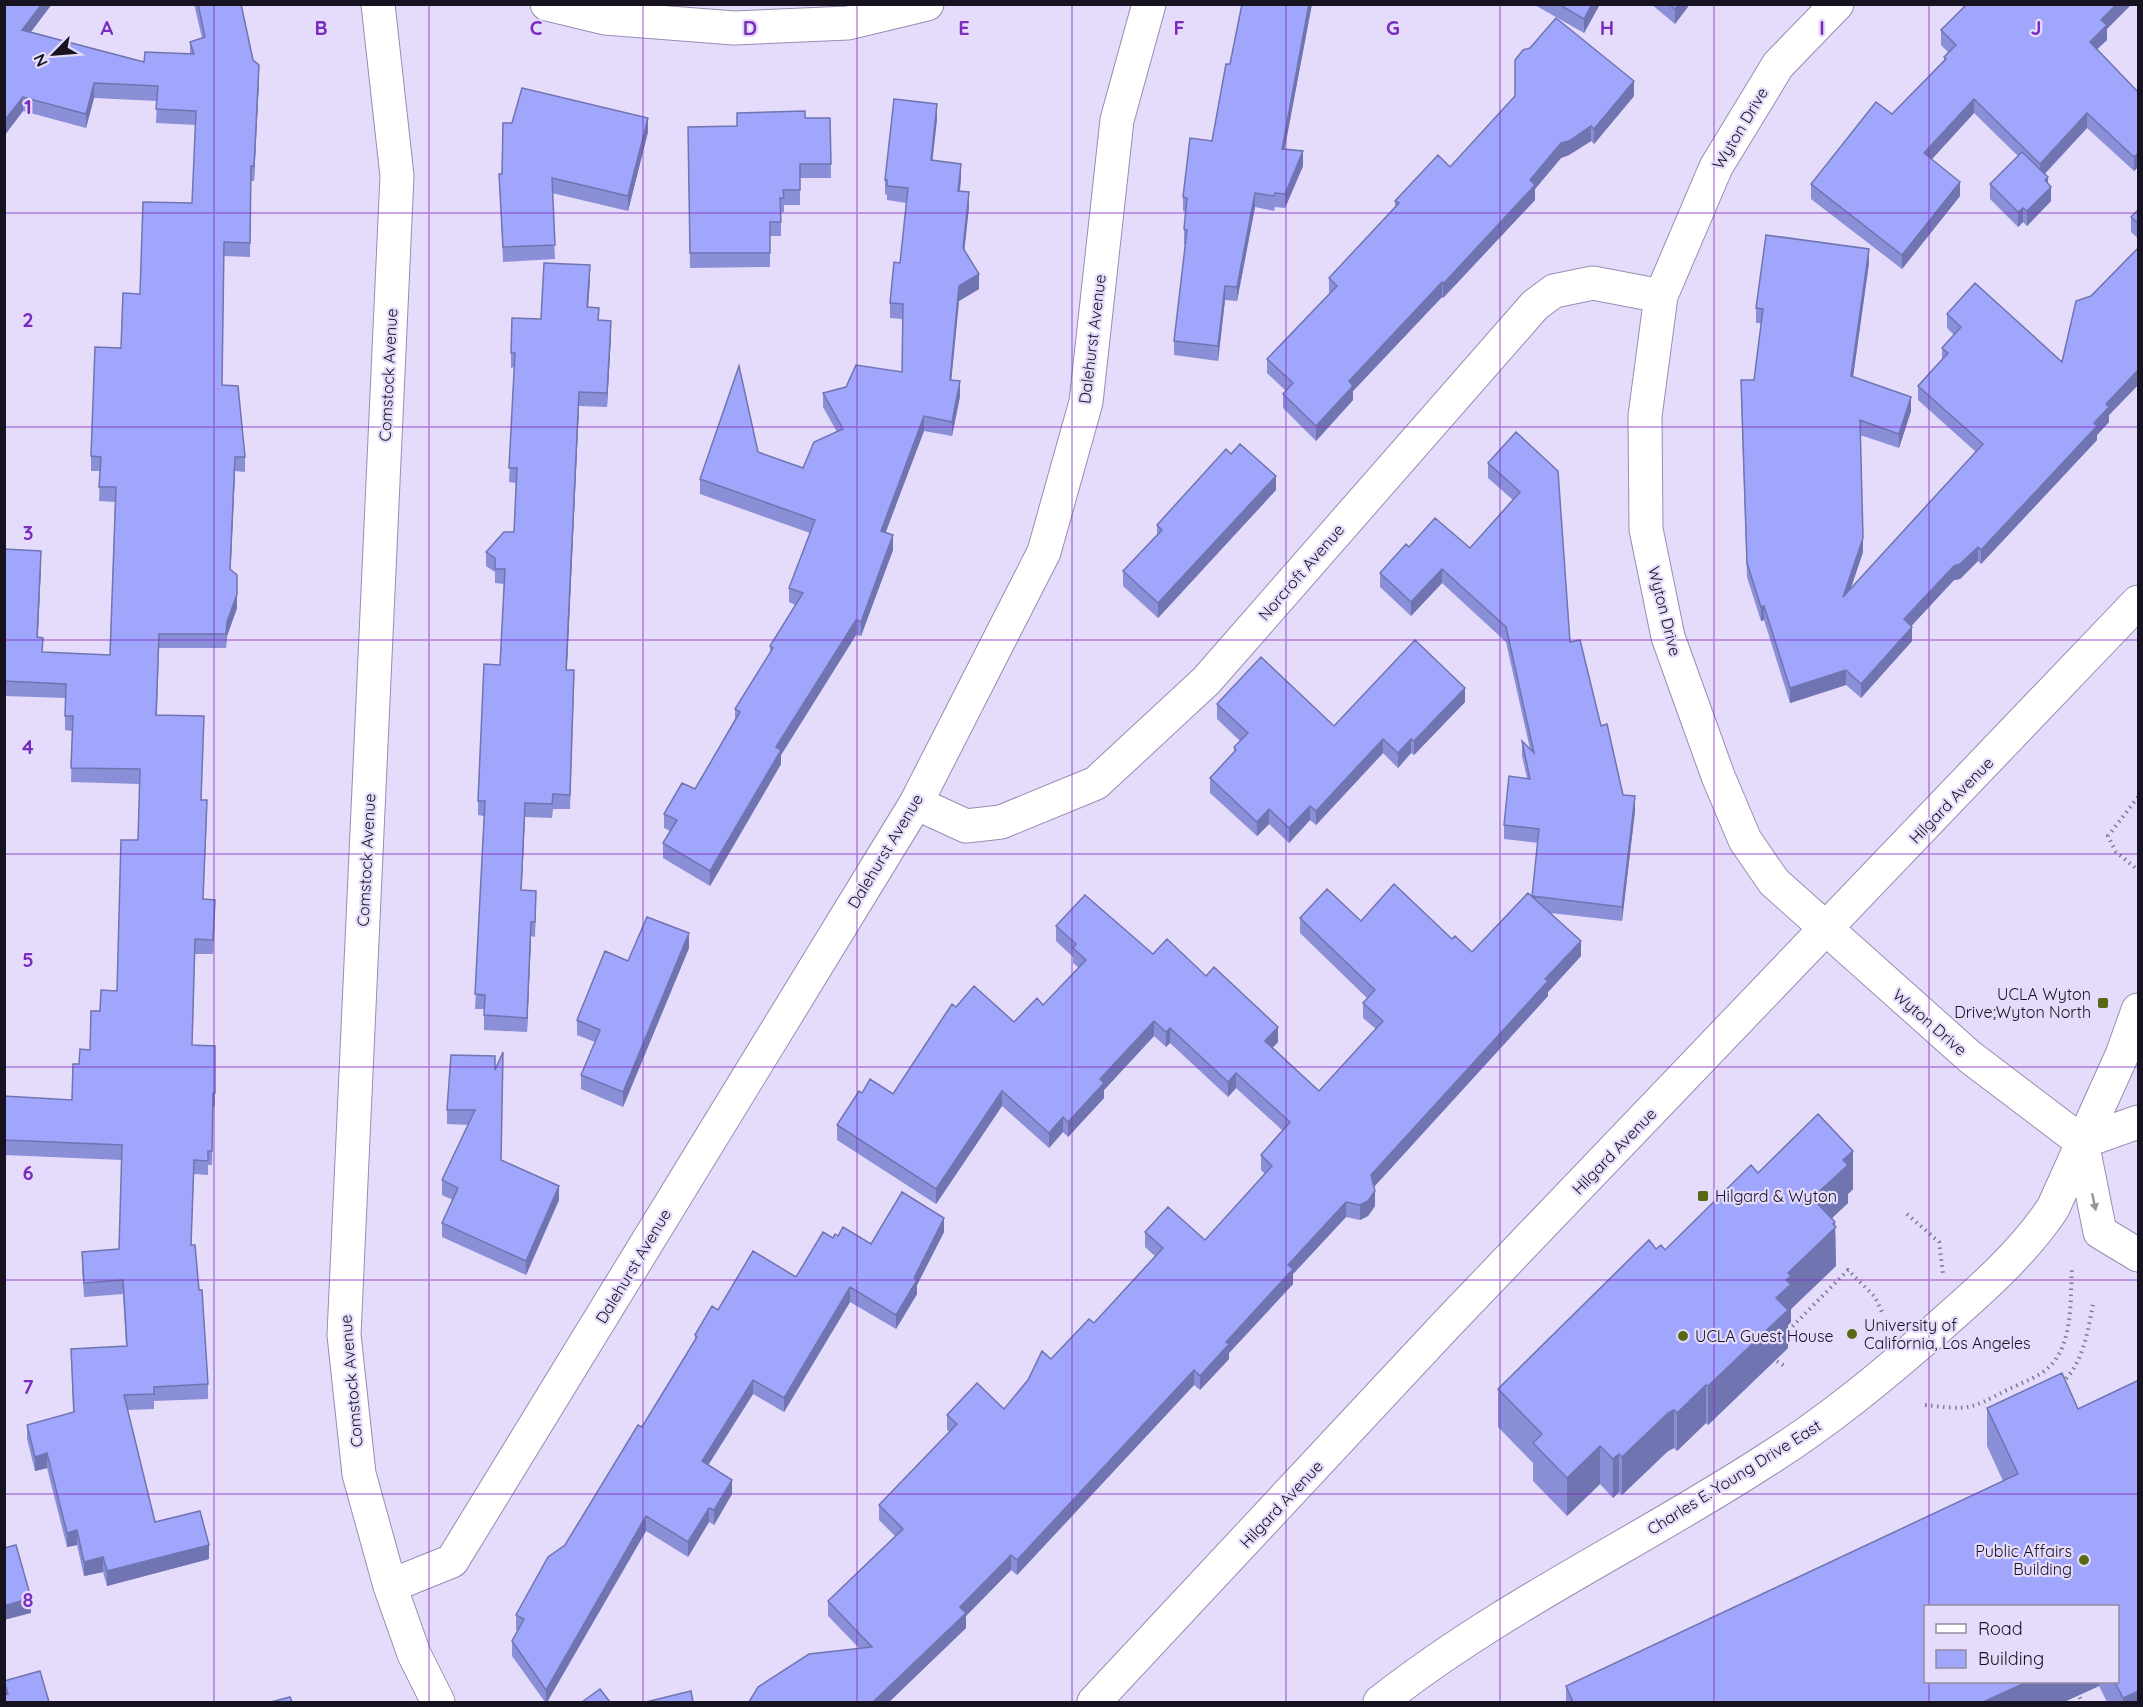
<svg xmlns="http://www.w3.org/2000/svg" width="2143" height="1707" font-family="Quicksand,sans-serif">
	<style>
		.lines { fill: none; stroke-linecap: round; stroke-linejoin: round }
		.minor-casing { stroke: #998db2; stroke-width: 35 }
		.path { stroke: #817991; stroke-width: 4; stroke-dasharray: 1.5 4.5; stroke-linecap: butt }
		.minor { stroke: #fff; stroke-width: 33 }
		.wall { fill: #8a8fd8; fill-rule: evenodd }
		.shaded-wall { fill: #7074b0 }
		.building { fill: #a0a6fb; stroke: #7074b0; stroke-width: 1.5 }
		.oneway { fill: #97949b }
		.grid { fill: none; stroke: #7b2cbf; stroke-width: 1.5; stroke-opacity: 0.55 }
		.poi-dot { fill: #596913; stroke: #e5dbfb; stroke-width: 2 }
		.labels { text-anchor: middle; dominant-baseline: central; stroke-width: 4.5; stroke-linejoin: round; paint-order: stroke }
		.street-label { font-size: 16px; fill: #171220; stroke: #e5dbfb }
		.poi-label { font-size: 16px; fill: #171220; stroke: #e5dbfb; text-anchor: start }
		.grid-label { font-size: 20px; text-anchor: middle; font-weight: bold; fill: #7b2cbf; stroke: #e5dbfb; stroke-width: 4.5; stroke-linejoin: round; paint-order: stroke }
	</style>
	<rect width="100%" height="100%" fill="#e5dbfb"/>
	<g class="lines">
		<g class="minor-casing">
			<path id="minor" d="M378,4L397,176L344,1335L359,1474L390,1586L414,1654L438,1702
				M547,4L605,18L734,28L848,23L927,4
				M1837,4L1778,65L1716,167L1661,296L1645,416L1646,529L1668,637L1718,776L1745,840L1774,882L1970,1057L2082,1142
				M916,803L966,826L1001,822L1096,783L1206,681L1535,305L1554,291L1593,283L1661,296
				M2138,1122L2082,1142L2100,1232L2138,1255
				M390,1586L452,1561L916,803L1044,552L1086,402L1117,120L1149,4
				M1094,1702L1446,1325L2138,602
				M1380,1702C1502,1606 1639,1543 1768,1459C1827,1422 1881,1377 1933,1332C1976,1294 2021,1256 2053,1208L2122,1055L2138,1010"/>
		</g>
		<path class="path" d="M2138,797L2108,836L2116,852L2138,870
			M1907,1214L1939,1242L1943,1274
			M1784,1335L1848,1270L1875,1297L1882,1312
			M1772,1358L1786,1367
			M2062,1383C2083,1363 2088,1331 2093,1304
			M1925,1405C1970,1410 1968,1410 2007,1390C2021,1383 2037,1378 2048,1368C2074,1345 2070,1298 2072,1267
			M2077,1692L2082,1702"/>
		<use href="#minor" class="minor"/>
	</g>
	<path class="wall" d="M4,4L32,32L144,62L190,54V42L202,38L194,4H241L253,60L259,79L254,181H251L250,257L224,256L222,385L245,457V472L235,471L230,570L237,608L227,636L226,648H159L157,715L202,800L207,815L203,899L215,914L213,954H195L192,1045L215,1046V1107H213L212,1165H208V1175L194,1174L191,1245L208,1384V1399L154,1401V1409L127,1410L155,1522L209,1559L107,1586L103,1572L84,1576L77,1545L67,1547L47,1468L35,1471L27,1439V1425L73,1412L71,1349L126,1346L123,1294L84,1297L82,1266V1252L119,1249L122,1160L4,1155V1096L72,1100L79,1064L90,1050L100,1011L117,991L138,840L140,784L71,782L72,731L65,730V698L4,696V549L41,565L38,637L43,652L110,655L115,502L99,501L100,471H91V456L121,348L140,294L192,203L196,125L156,123L157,101L94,98L86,128L23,111L4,136Z
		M1242,4H1312L1284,149L1303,166L1285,208L1275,207L1274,211L1255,207L1237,301L1225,300L1218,361L1174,355V341L1186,244H1184V229L1186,212L1183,211V197L1212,141L1230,64Z
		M1533,4H1600L1584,33Z
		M1651,4H1690L1675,24Z
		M2107,29V40L2097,49L2139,93V166L2134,171L2087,128L2045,174L2048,184L2051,201L2027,226L2023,222L2018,227L1990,199V184L2018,156L1974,113L1931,159L1960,196L1902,269L1811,199V184L1892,114L1944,60V57L1948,52L1941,45V30Z
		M1634,96L1594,144L1591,141L1569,155L1561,158L1535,189V200L1443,298L1442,297L1353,391V400L1316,441L1283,408V394L1286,391L1267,373V359L1330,293H1329V278L1395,207V201L1450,167Z
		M805,118H830L831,178H800V205H784V212H781V236H770V267L690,268L688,127L737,126Z
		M937,119L932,160L961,178L960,191L969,207L964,251L979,289L959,301L951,380L960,396L952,436L924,431L885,532L893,550L861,636L856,635L781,755V764L710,886L663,858V843L670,831L664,828V814L695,789L735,719V709L770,653V646L795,605L789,602V588L810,533L700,494V479L758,452L803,468L837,432L823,407V393L902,372V319L890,318V303L900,263L906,203L887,200V195L885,194V180Z
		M648,132L628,211L552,193L555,259L503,262L499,174Z
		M2139,209V239L2131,232V217Z
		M2139,247V384L2109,415V422L2097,435V440L1981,564L1978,561L1960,579L1954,580L1911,626L1912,641L1861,698L1846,685L1790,703L1764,620L1761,621L1747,577L1741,395L1754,380L1761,323H1756V308L1869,263L1853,377L1911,411L1899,448L1860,435L1863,552L1851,588L1976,452L1918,400V386L1942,360V348L1954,335L1947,328V314L2062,362L2091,296Z
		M590,279L588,308L611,335L607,407L579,406L567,670L574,685L570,809H553L552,818L525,817L521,890L536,905L535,937L531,936L527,1032L484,1030V1009H475L484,816L478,815V801L500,665L504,584L495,583V572L486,566V552L514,532L516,483L509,482L514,367L511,368V353L541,319Z
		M1516,432L1570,642L1601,726L1623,795L1635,811L1622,921L1550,913L1581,956L1548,992V996L1374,1187L1375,1206L1368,1216L1360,1220L1346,1217L1293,1274V1284L1229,1353V1359L1200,1390L1194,1385L1017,1575L1011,1570L966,1616V1628L889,1702L859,1648L828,1616V1601L895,1536L879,1520V1505L950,1432L947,1430V1415L1004,1409L1051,1359L1094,1323L1155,1256L1145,1247V1232L1205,1240L1265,1174L1261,1170V1155L1283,1131L1236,1088L1228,1097L1170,1043L1166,1047L1154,1036L1104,1090V1098L1068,1137L1063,1132L1049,1148L1002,1106L936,1204L837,1140V1125L862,1093L893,1094L956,1007L1014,1022L1043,1005L1079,968L1073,963V957L1056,941V926L1153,954L1206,976L1278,1042L1272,1048L1319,1091L1376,1029L1363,1018V1003L1367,998L1300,933V918L1361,921L1452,939L1472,952L1532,896L1538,843L1504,839V825L1527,778L1522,756V741L1530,749L1506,642L1442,583L1411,616L1380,587V573L1409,547L1470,548L1513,500L1488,478V463Z
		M1231,454L1276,490L1158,618L1123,586V571L1157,535V525Z
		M1465,702L1414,755L1411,753L1398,768L1383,753L1316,825L1310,820L1289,843L1269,824L1257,836L1210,793V778L1234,752V747L1240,741L1217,719V704L1334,726Z
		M689,948L623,1107L581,1089V1075L595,1042L577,1035V1020L628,961Z
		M495,1069L501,1160L559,1200L526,1275L442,1237V1223L453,1200L442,1195V1180L469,1125L447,1124V1110Z
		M1758,1173L1853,1189L1848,1194V1203L1832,1218L1835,1222L1836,1266L1791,1309V1322L1788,1325V1348L1708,1425L1706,1423L1677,1451L1674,1448L1668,1451L1622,1495L1619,1492L1613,1498L1600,1484L1567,1516L1533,1481V1463L1498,1427V1389L1656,1249L1665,1250Z
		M944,1232L917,1285V1294L896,1329L850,1302L784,1412L753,1394L708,1465L732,1494L714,1525L709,1522L688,1557L646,1531L547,1702H545L512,1656V1641L518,1631L516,1630V1615L565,1545L642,1427L695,1341V1335L718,1310L796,1277L833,1238L838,1236L871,1244Z
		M2062,1373L2078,1409L2139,1380V1702H2107L2099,1686L2064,1702H1566V1686L2003,1481L1987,1446V1408ZM1926,1606H2118V1682H1926Z
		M4,1681L49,1702H4Z"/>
	<path class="shaded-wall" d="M42,4H52L22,44V30Z
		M1309,4H1312L1282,163V149Z
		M1592,4H1600L1584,33V19Z
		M1679,4H1690L1675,24V9Z
		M2117,4H2132L2107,29V40L2090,56V42L2101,20Z
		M259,65V79L254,181V166Z
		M1634,81V96L1594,144V129Z
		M94,83V98L86,128V114Z
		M23,97V111L4,136V121Z
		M1974,99V113L1924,168V153Z
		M937,104V119L931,174V160Z
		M2087,113V128L2040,178V164Z
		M648,118V132L628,211V196Z
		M1591,126V141L1569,155L1561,158L1535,189V200L1443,298V284L1561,143Z
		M1303,151V166L1285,208V194Z
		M2139,152V166L2134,171V157Z
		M961,164V178L958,205V191Z
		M2048,177V190L2051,187V201L2027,226V211L2045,180Z
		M1960,182V196L1902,269V255Z
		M969,192V207L963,263V248Z
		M1255,193V207L1237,301V287Z
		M2023,208V222L2018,227V212Z
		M1869,249V263L1851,391V376Z
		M590,265V279L587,322V307Z
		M979,274V289L959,301L950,394V380L959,286Z
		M1442,282V297L1353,391V400L1316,441V426L1349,381Z
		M1225,286V300L1218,361V346Z
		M611,321V335L607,407V393Z
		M2139,369V384L2109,415V422L2097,435V440L1981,564V550L2094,423L2106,404Z
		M960,381V396L952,436V422Z
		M579,392V406L566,684V670Z
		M1911,397V411L1899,448V434Z
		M924,416V431L881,545V531Z
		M235,457V471L230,584V569Z
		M1276,476V490L1158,618V603Z
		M893,535V550L861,636V622Z
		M1863,538V552L1843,611V597Z
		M1978,547V561L1960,579L1954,580L1904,634V619L1954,566Z
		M41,551V565L37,652V637Z
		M1442,569V583L1411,616V602Z
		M237,594V608L227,636L226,648L227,622Z
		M1764,606V620L1761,621V607Z
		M856,620V635L781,755V764L710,886V871L776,747Z
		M1912,627V641L1861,698V684Z
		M1846,670V685L1790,703V688Z
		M1465,688V702L1414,755V741Z
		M1383,739V753L1316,825V811Z
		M1411,739V753L1398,768V753Z
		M1635,796V811L1622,921V907Z
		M525,803V817L521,904V890Z
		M1310,806V820L1289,843V828Z
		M1269,809V824L1257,836V822Z
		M531,922V936L527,1032V1018Z
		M689,933V948L623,1107V1092Z
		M1581,941V956L1548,992V996L1371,1190V1175L1545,979Z
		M1154,1021V1036L1104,1090V1098L1068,1137V1122L1100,1079Z
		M1278,1027V1042L1265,1056V1041Z
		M1170,1028V1043L1166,1047V1032Z
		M1236,1073V1088L1228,1097V1082Z
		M1002,1091V1106L936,1204V1189Z
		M1063,1117V1132L1049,1148V1133Z
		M1853,1151V1189L1848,1194V1203L1812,1237V1198L1843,1160Z
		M559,1186V1200L526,1275V1261Z
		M1375,1191V1206L1368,1216L1360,1220V1205Z
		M1346,1202V1217L1293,1274V1284L1229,1353V1359L1200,1390V1376L1288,1265Z
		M944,1218V1232L917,1285V1294L896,1329V1315Z
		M1835,1222L1836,1266L1791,1309V1322L1788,1325V1348L1708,1425V1386L1776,1298L1786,1280L1788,1273Z
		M850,1287V1302L784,1412V1398Z
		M1194,1370V1385L1017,1575V1560Z
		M753,1380V1394L702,1475V1461Z
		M1706,1385V1423L1677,1451V1413Z
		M1674,1410V1448L1668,1451L1622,1495V1457L1668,1413Z
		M1600,1446V1484L1567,1516V1478Z
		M47,1453V1468L35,1471V1457Z
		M1619,1454V1492L1613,1498V1459Z
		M732,1480V1494L714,1525V1510Z
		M709,1508V1522L688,1557V1542Z
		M646,1516V1531L547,1702H546V1690Z
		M77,1530V1545L67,1547V1533Z
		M209,1545V1559L107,1586V1571Z
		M1011,1555V1570L966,1616V1628L889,1702H873L960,1607Z
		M103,1557V1572L84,1576V1562Z
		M31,1598V1613L4,1620V1606Z
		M2027,1682H2099V1686L2064,1702H1983Z
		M2139,1691V1702H2123V1698Z"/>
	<path class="building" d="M4,4H42L22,30L144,62L145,52L194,54L190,42L205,37L198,4H241L253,60L259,65L254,166H251L250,243L224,242L222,385L238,386L245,457H235L230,569L237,575V594L227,622L226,634H159L156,715L204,716L201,800H207L203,899L215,900L213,940L195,939L192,1045L215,1046V1093H213L212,1151H208V1161L194,1160L191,1245H195L199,1290H202L208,1384L154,1387V1394L124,1395L155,1522L200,1511L209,1545L107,1571L103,1557L84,1562L77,1530L67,1533L47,1453L35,1457L27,1425L74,1412L71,1349L127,1346L123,1280L84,1283L82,1252L119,1249L122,1145L4,1140V1096L72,1100L73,1064H79L80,1049L90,1050L91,1011H100L101,990L117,991L121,840H138L140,769L71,768L73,716H65L66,684L4,681V549L41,551L37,637L43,638L42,652L110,655L116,487H99L101,457L91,456L95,347L121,348L123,293L140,294L143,202L192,203L196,111L156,109L158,86L94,83L86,114L23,97L4,121Z
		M1242,4H1309L1282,149L1303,151L1285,194L1275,193L1274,196L1255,193L1237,287L1225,286L1218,346L1174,341L1187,230L1184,229L1187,198L1183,197L1190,138L1212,141L1226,64H1230Z
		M1558,4H1592L1584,19Z
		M1669,4H1679L1675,9Z
		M1967,4H2117L2101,20L2107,25L2090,42L2139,93V152L2134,157L2087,113L2040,164L1974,99L1924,153L1960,182L1902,255L1811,184L1876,102L1892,114L1946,59L1944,57L1956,45L1941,30Z
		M1556,18L1634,81L1594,129L1591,126L1569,141L1561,143L1530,180L1535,185L1443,284L1442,282L1349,381L1353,386L1316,426L1283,394L1293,383L1267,359L1337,286L1329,278L1399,203L1395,201L1438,155L1450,167L1515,96V60L1523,50L1530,48Z
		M522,88L648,118L628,196L552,178L555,245L503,247L499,174H502L503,123H512Z
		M894,99L937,104L931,160L961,164L958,191L969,192L963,248L979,274L959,286L950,380L960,381L952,422L924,416L881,531L893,535L861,622L856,620L776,747L781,750L710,871L663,843L677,820L664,814L682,783L695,789L740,712L735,709L773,648L770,646L803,593L789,588L815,520L700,479L739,366L758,452L803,468L814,442L843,429L823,393L846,387L856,365L902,372L903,304L890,303L894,262L900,263L908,188L887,186V180H885Z
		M805,111V118H830L831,164H800V190H783L784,198H780L781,222H770V253H690L688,127L737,126V113Z
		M2022,152L2048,177L2045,180L2051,187L2027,211L2023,208L2018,212L1990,184Z
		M2139,209V224L2131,217Z
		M1766,235L1869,249L1851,376L1911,397L1899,434L1860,420L1863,538L1843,597L1983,444L1918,386L1948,353L1942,348L1961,327L1947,314L1975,283L2062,362L2076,301L2091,296L2139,247V369L2106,404L2109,407L2094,423L2097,426L1981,550L1978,547L1960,564L1954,566L1904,619L1912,627L1861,684L1846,670L1790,688L1764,606L1761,607L1747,563L1741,380H1754L1763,309L1756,308Z
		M544,263L590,265L587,307L599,308L598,320L611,321L607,393L579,392L566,670H574L570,795L553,794L552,804L525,803L521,890L536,891L535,922H531L527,1018L484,1015L485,995L475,994L485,801H478L484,664L500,665L505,569H495V558L486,552L504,532H514L517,468H509L515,353H511L512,318L541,319Z
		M1516,432L1558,471L1570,642L1580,640L1601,726L1607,724L1623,795L1635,796L1622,907L1532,896L1539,829L1504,825L1509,776L1530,779L1522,741L1534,753L1506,627L1442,569L1411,602L1380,573L1406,544L1409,547L1435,518L1470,548L1520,492L1488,463Z
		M1240,444L1276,476L1158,603L1123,571L1162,530L1157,525L1226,449L1231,454Z
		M1415,640L1465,688L1414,741L1411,739L1398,753L1383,739L1316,811L1310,806L1289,828L1269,809L1257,822L1210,778L1236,750L1234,747L1248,733L1217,704L1261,657L1334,726Z
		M1394,884L1452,939L1455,936L1472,952L1528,893L1581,941L1545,979L1548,981L1371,1175L1375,1191L1368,1201L1360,1205L1346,1202L1288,1265L1293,1269L1226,1342L1229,1344L1200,1376L1194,1370L1017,1560L1011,1555L960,1607L966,1613L873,1702H749L758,1687L809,1654L872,1647L828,1601L903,1529L879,1505L957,1424L947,1415L977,1383L1004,1409L1028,1380L1042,1351L1051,1359L1089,1319L1094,1323L1163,1248L1145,1232L1168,1207L1205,1240L1272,1166L1261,1155L1290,1122L1236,1073L1228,1082L1170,1028L1166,1032L1154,1021L1100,1079L1104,1083L1068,1122L1063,1117L1049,1133L1002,1091L936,1189L837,1125L859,1091L862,1093L870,1079L893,1094L952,1004L956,1007L974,986L1014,1022L1037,998L1043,1005L1086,960L1073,948L1076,944L1056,926L1085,895L1153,954L1167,939L1206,976L1214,967L1278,1027L1265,1041L1319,1091L1383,1021L1363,1003L1375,990L1300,918L1327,889L1361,921Z
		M647,917L689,933L623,1092L581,1075L600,1030L577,1020L605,951L628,961Z
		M503,1052L501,1160L559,1186L526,1261L442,1223L458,1188L442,1180L475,1110H447L451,1055L495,1056V1070Z
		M1818,1114L1853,1151L1843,1160L1848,1165L1812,1198L1835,1222L1833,1224L1836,1227L1788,1273L1791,1276L1786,1280L1791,1284L1776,1298L1788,1310L1708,1386L1706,1385L1677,1413L1674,1410L1668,1413L1622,1457L1619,1454L1613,1459L1600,1446L1567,1478L1533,1443L1542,1434L1498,1389L1649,1240L1656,1249L1661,1245L1665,1250L1751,1165L1758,1173Z
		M902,1192L944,1218L914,1278L917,1280L896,1315L850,1287L784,1398L753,1380L702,1461L732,1480L714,1510L709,1508L688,1542L646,1516L546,1690L512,1641L524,1619L516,1615L548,1557L565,1545L638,1425L642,1427L697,1337L695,1335L712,1306L718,1310L753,1251L796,1277L823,1232L833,1238L835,1234L838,1236L843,1227L871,1244Z
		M2062,1373L2078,1409L2139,1380V1691L2123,1698L2115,1682H2118V1606H1926V1682H2027L1983,1702H1573L1566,1686L2018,1474L1987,1408Z
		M16,1545L31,1598L4,1606V1548Z
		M40,1671L49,1702H4V1695L8,1694L4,1681Z
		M600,1689L610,1702H582Z
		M691,1691L693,1702H646Z
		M290,1697L292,1702H271Z"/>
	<defs><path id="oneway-solid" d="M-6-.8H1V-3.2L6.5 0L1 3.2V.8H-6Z" transform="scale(1.5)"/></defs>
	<use class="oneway" href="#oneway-solid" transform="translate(2094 1202) rotate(78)"/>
	<path class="grid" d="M214,4V1702M429,4V1702M643,4V1702M857,4V1702M1072,4V1702M1286,4V1702M1500,4V1702M1714,4V1702M1929,4V1606M4,213H2138M4,427H2138M4,640H2138M4,854H2138M4,1067H2138M4,1280H2138M4,1494H2138M1929,1682V1702"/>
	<g class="poi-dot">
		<rect x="2097" y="997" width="12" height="12" rx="3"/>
		<rect x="1697" y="1190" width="12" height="12" rx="3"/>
		<circle cx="1852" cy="1334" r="6"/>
		<circle cx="1683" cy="1336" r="6"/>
		<circle cx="2084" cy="1560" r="6"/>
	</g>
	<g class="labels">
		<g class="street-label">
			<text transform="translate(1740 128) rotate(-59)">Wyton Drive</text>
			<text transform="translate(1092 339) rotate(-83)">Dalehurst Avenue</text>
			<text transform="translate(388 375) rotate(-87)">Comstock Avenue</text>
			<text transform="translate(1301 572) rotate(-49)">Norcroft Avenue</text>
			<text transform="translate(1665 611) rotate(76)">Wyton Drive</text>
			<text transform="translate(1951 800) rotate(-46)">Hilgard Avenue</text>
			<text transform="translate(885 851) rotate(-59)">Dalehurst Avenue</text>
			<text transform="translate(366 860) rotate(-87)">Comstock Avenue</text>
			<text transform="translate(1930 1022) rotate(41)">Wyton Drive</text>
			<text transform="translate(1614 1151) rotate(-46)">Hilgard Avenue</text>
			<text transform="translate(633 1266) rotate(-59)">Dalehurst Avenue</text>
			<text transform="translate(351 1381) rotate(-95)">Comstock Avenue</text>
			<text transform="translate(1734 1477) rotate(-32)">Charles E. Young Drive East</text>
			<text transform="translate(1281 1504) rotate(-47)">Hilgard Avenue</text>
		</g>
		<g class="poi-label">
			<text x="2091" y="994" text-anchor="end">UCLA Wyton<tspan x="2091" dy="18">Drive;Wyton North</tspan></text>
			<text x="1715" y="1196">Hilgard &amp; Wyton</text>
			<text x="1864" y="1325">University of<tspan x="1864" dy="18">California, Los Angeles</tspan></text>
			<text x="1695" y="1336">UCLA Guest House</text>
			<text x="2072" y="1551" text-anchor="end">Public Affairs<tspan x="2072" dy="18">Building</tspan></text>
		</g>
	</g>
	<g class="grid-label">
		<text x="107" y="35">A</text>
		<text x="321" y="35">B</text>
		<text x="536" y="35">C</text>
		<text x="750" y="35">D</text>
		<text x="964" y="35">E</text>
		<text x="1179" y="35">F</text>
		<text x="1393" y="35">G</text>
		<text x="1607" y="35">H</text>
		<text x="1822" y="35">I</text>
		<text x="2036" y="35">J</text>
		<text x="28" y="114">1</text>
		<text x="28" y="327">2</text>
		<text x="28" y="540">3</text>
		<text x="28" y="754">4</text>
		<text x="28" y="967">5</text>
		<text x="28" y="1180">6</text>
		<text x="28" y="1394">7</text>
		<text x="28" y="1607">8</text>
	</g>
	<rect width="2143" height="1707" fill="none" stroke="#171220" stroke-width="12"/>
	<rect x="1924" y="1605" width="195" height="78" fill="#e5dbfb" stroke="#938ba3" stroke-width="1.5"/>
	<rect x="1936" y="1624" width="30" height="9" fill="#ffffff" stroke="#938ba3" stroke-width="1.5"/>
	<text x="1978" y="1635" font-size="18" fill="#171220">Road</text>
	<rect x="1936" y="1650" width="30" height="18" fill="#a0a6fb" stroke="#938ba3" stroke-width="1.5"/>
	<text x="1978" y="1665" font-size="18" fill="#171220">Building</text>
	<g transform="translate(54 54) rotate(245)" stroke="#e5dbfb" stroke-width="4.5" paint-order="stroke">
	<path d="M0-4.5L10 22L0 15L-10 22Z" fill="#171220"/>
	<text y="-9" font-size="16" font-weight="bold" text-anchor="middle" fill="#171220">N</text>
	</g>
</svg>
